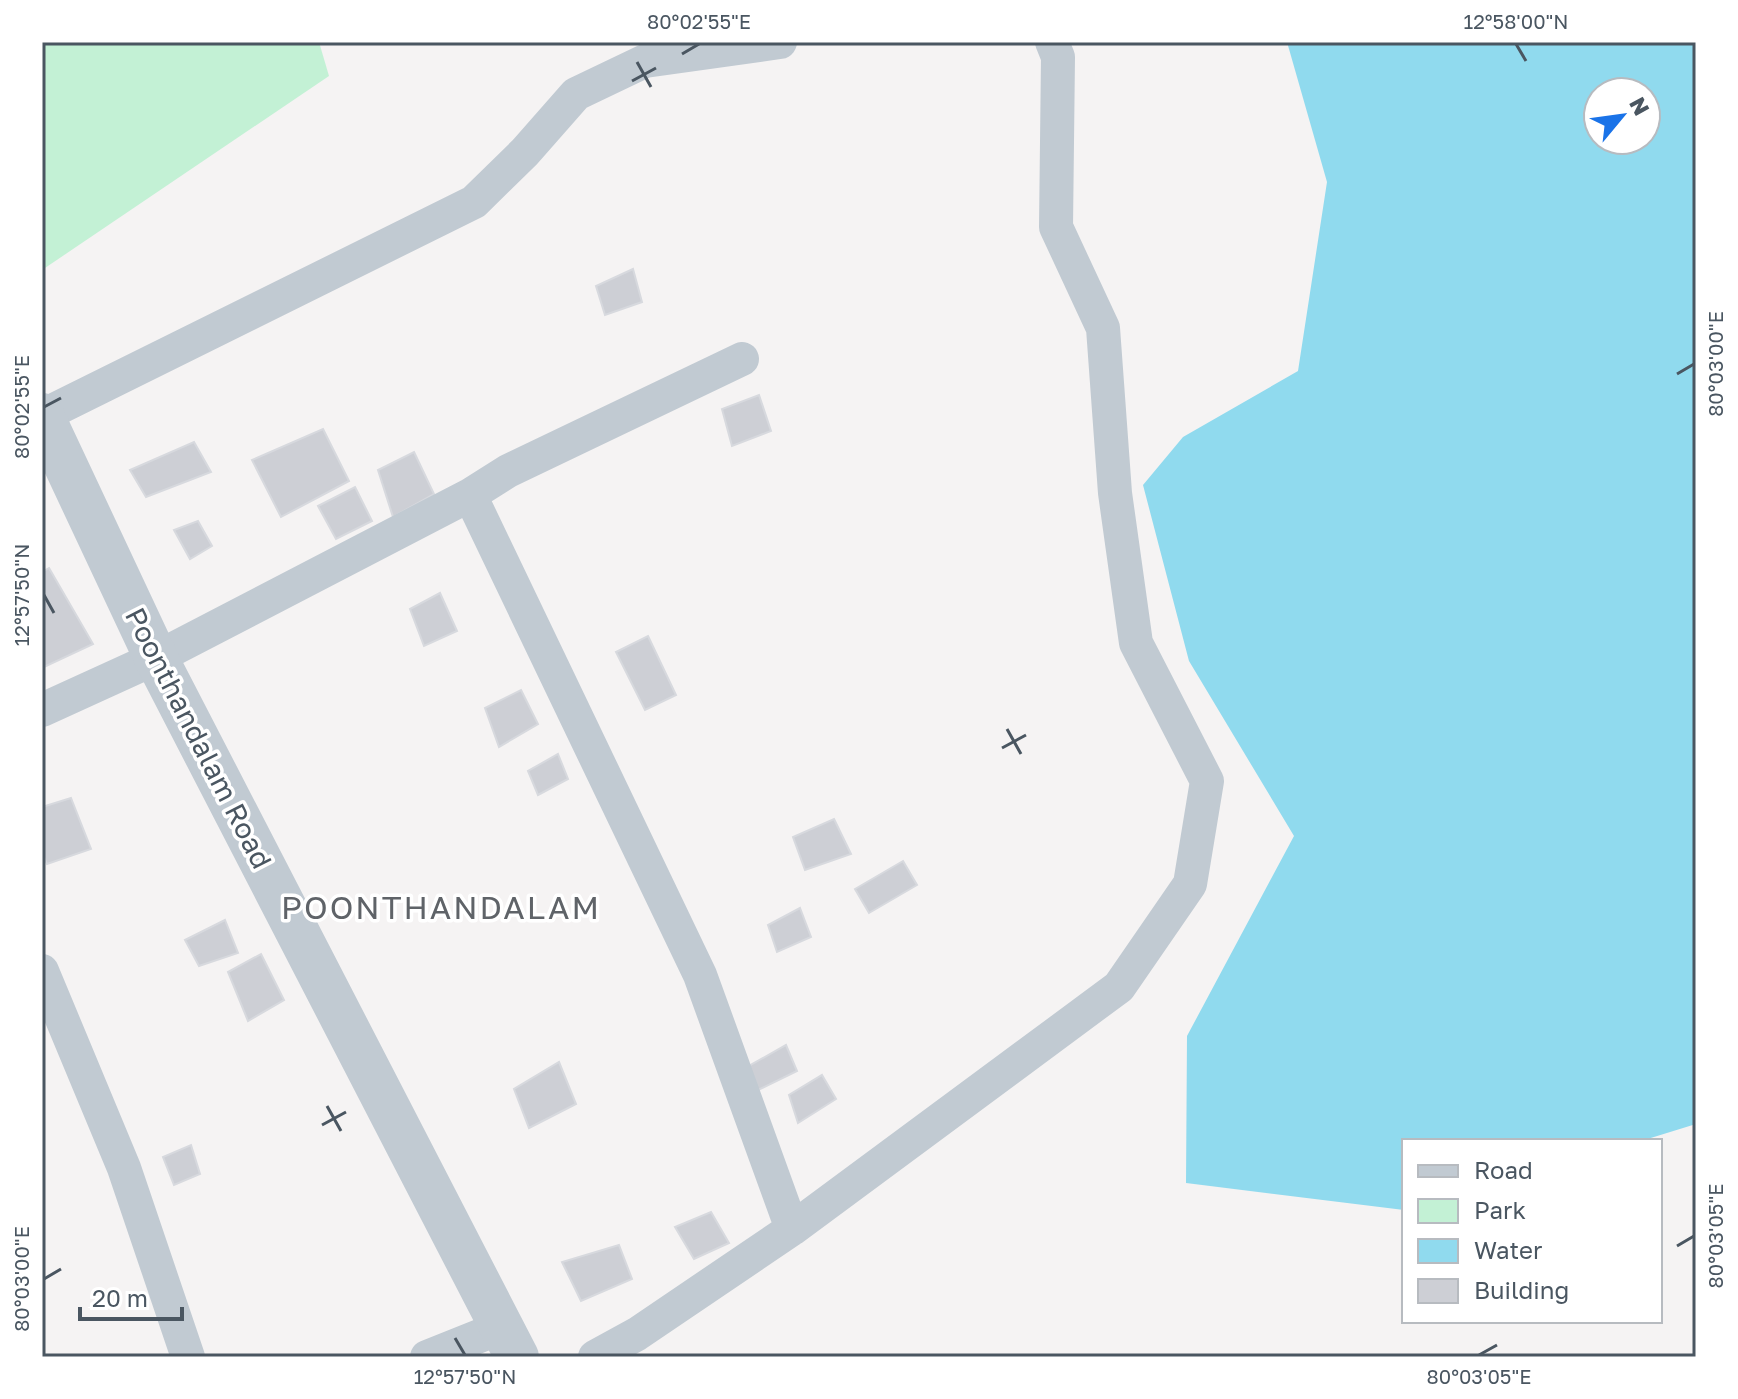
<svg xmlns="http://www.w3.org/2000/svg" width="1738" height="1399" font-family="'Golos Text',sans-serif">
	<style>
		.green { fill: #c3f1d5 }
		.water { fill: #90daee; fill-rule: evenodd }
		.building { fill: #cdcfd5; stroke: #d7d9de; stroke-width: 2 }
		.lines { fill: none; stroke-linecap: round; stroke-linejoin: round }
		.minor { stroke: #c1cad2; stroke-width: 34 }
		.tertiary { stroke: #c1cad2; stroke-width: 44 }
		.ticks { fill: none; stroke: #4a5661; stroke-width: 3 }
		.labels { text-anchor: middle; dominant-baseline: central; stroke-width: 7; stroke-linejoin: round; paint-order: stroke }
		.street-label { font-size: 28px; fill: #4a5661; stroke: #fff }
		.quarter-label { font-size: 32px; letter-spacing: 2px; fill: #5f6368; stroke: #fff }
		.neatline { fill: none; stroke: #4a5661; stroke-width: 3 }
		.ticks-label { font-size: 20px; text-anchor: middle; fill: #4a5661 }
	</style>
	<rect width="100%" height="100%" fill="#f5f3f3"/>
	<path class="green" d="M42,42H319L329,76L42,270Z"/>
	<path class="water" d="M1287,42H1696V1124L1641,1141H1404V1210L1186,1183L1187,1036L1294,836L1189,661L1143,485L1183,437L1298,371L1327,182ZM1598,92H1646V140H1598Z"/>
	<path class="building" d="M633,269L642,302L605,315L596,286Z
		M759,395L771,431L732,446L722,409Z
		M323,429L349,481L281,517L252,460Z
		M194,442L211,472L146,497L130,470Z
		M414,452L434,494L393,517L378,470Z
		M355,487L372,521L336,539L318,506Z
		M198,521L212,546L190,559L174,530Z
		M49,568L93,644L42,668V572Z
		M440,593L457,631L424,646L410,609Z
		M648,636L676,695L645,710L616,652Z
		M521,690L538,724L499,747L485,708Z
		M558,754L568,779L538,795L528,771Z
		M71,798L91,849L47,864L42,853V807Z
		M834,819L851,854L805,870L793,837Z
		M903,861L917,885L869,913L855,889Z
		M800,908L811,937L777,952L768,925Z
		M225,920L238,953L199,966L185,940Z
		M261,954L284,1000L248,1021L228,972Z
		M786,1045L797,1071L756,1091L747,1067Z
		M559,1062L576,1104L529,1128L514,1089Z
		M822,1075L836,1099L798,1123L789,1095Z
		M191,1145L200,1174L174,1185L163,1157Z
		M711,1212L729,1243L694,1259L675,1227Z
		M619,1245L632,1279L581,1301L562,1262Z"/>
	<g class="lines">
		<path class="minor" d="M42,416L474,202L525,152L576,94L645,61L780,42
			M470,495L700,975L792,1229
			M42,710L156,658L470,495L508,471L742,359
			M42,971L124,1168L188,1357
			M427,1357L502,1327
			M595,1357L637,1334L792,1229L1119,987L1190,884L1207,781L1136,643L1115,493L1103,328L1056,227L1058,57L1052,42"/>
		<path class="tertiary" d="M42,415L156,658L517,1357"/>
	</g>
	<path class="ticks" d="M1516,44L1526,61M682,54L699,44M637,62L651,87M632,81L656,68M1677,374L1694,364M44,407L61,398M44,595L54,613M1007,729L1021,754M1002,748L1026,735M327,1106L341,1131M322,1125L346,1112M1677,1246L1694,1236M44,1279L61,1269M455,1338L465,1355M1479,1355L1497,1345"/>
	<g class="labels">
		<g class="street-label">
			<text transform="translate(199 738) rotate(63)">Poonthandalam Road</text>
		</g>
		<g class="quarter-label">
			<text x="441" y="907">POONTHANDALAM</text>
		</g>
	</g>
	<rect width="1738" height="1399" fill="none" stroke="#ffffff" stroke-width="88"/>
	<rect x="1402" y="1139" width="260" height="184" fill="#ffffff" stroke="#b7bbc0" stroke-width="2"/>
	<rect x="1418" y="1165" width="40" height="12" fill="#c1cad2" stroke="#b7bbc0" stroke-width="2"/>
	<text x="1474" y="1179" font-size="24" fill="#4a5661">Road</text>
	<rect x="1418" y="1199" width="40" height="24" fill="#c3f1d5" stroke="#b7bbc0" stroke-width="2"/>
	<text x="1474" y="1219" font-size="24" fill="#4a5661">Park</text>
	<rect x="1418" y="1239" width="40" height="24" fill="#90daee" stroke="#b7bbc0" stroke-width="2"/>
	<text x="1474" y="1259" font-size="24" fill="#4a5661">Water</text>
	<rect x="1418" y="1279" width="40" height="24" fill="#cdcfd5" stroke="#b7bbc0" stroke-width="2"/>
	<text x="1474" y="1299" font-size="24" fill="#4a5661">Building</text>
	<g transform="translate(1622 116) rotate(61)"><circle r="38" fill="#ffffff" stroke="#b7bbc0" stroke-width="2"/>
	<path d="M0-6L14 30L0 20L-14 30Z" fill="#1a73e8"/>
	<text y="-12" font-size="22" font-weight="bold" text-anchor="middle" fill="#4a5661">N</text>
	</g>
	<path d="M80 1307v12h102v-12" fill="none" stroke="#4a5661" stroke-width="4"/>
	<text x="92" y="1307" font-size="24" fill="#4a5661" stroke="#ffffff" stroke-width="6" paint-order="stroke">20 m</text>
	<rect x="44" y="44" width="1650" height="1311" class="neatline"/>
	<g class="ticks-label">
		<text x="699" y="29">80°02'55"E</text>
		<text x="1516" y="29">12°58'00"N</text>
		<text transform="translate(1716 364) rotate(-90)" y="7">80°03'00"E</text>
		<text transform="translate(22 407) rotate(-90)" y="7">80°02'55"E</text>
		<text transform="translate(22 595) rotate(-90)" y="7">12°57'50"N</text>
		<text transform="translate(1716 1236) rotate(-90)" y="7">80°03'05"E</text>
		<text transform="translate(22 1279) rotate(-90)" y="7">80°03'00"E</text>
		<text x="465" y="1384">12°57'50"N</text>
		<text x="1479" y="1384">80°03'05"E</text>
	</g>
</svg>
